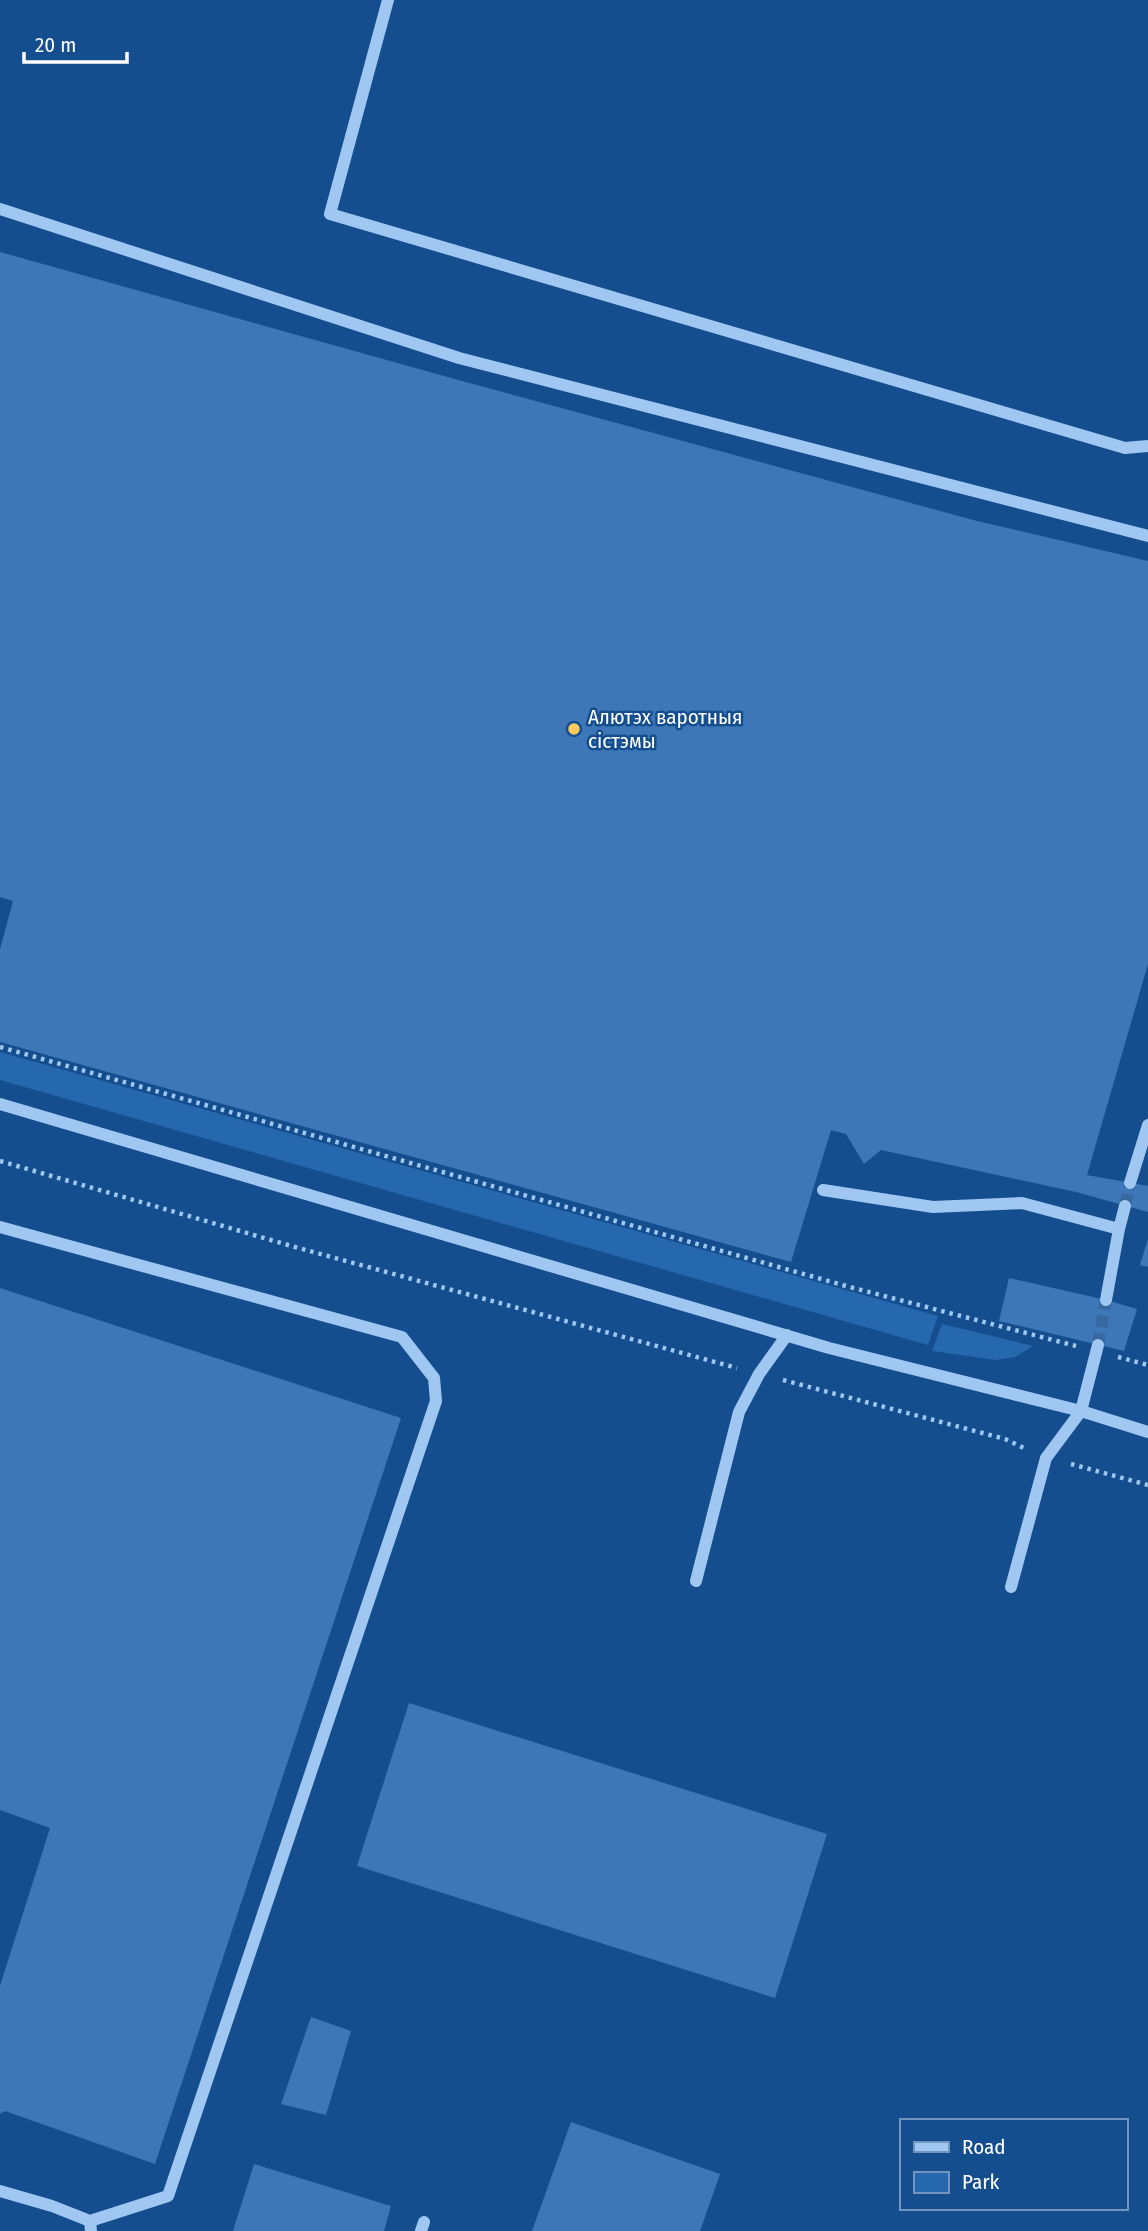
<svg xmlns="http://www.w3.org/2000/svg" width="1148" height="2231" font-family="'Fira Sans Condensed',sans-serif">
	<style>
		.green { fill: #2668ae }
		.building { fill: #3d77b8 }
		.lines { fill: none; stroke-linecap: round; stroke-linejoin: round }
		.minor-tunnel { stroke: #3769a0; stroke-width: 12; stroke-dasharray: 12 6; stroke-linecap: butt }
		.path { stroke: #9fc7f1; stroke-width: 4.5; stroke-dasharray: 3.5 5; stroke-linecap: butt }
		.minor { stroke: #9fc7f1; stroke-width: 12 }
		.poi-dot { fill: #ffcb5f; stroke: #144e8f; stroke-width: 2.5 }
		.labels { text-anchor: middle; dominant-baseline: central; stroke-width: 5; stroke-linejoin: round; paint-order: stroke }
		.poi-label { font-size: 21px; fill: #fff; stroke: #144e8f; text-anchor: start }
	</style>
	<rect width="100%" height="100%" fill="#144e8f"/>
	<path class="green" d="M0,1052L938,1316L928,1345L0,1080Z
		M942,1324L1033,1346L1015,1357L996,1360L932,1351Z"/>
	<path class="building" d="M0,252L462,381L977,521L1148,561V964L1087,1175L1148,1186V1212L1076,1192L881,1150L864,1164L846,1134L831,1130L791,1262L0,1042V949L13,901L0,897Z
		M1148,1239V1267L1140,1265Z
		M1009,1278L1106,1300L1137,1309L1124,1351L999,1321Z
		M0,1288L401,1418L155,2164L5,2111L0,2114V1986L50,1828L0,1810Z
		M409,1703L827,1834L775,1998L357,1866Z
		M311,2017L351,2031L326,2115L281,2104Z
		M571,2122L720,2174L700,2231H532Z
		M254,2164L391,2206L384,2231H233Z"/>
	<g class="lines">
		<path class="minor-tunnel" d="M1125,1206L1130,1183
			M1098,1345L1106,1300"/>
		<path class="path" d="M0,1047L846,1286L1076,1346
			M0,1161L295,1247L737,1368
			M1118,1357L1148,1365
			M783,1380L1005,1439L1026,1449
			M1071,1464L1148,1485"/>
		<path class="minor" d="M388,0L330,214L1125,448L1148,446
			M0,209L459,358L1148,536
			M0,1104L829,1348L1081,1411L1148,1432
			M1130,1183L1148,1125
			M823,1190L933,1207L1022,1203L1119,1229L1106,1300
			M0,1227L402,1337L434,1378L436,1401L168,2196L90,2221
			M1119,1229L1125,1206
			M696,1581L739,1412L759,1374L787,1335
			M1011,1587L1046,1458L1081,1411L1098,1345
			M0,2191L52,2206L90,2221L91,2231
			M421,2231L424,2222"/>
	</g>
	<circle class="poi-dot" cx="574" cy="729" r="7"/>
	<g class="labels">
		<g class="poi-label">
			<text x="588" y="717">Алютэх варотныя<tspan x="588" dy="24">сістэмы</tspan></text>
		</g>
	</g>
	<rect x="900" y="2119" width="228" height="91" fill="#144e8f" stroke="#7295bc" stroke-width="2"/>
	<rect x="914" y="2142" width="35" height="10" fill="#9fc7f1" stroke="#7295bc" stroke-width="2"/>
	<text x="962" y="2154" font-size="21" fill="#ffffff">Road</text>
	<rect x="914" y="2172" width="35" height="21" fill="#2668ae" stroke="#7295bc" stroke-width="2"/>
	<text x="962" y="2189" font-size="21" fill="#ffffff">Park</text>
	<path d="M24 52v10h103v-10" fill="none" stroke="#ffffff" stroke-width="3.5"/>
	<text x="35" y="52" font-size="21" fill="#ffffff" stroke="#144e8f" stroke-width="5" paint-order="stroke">20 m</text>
</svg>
